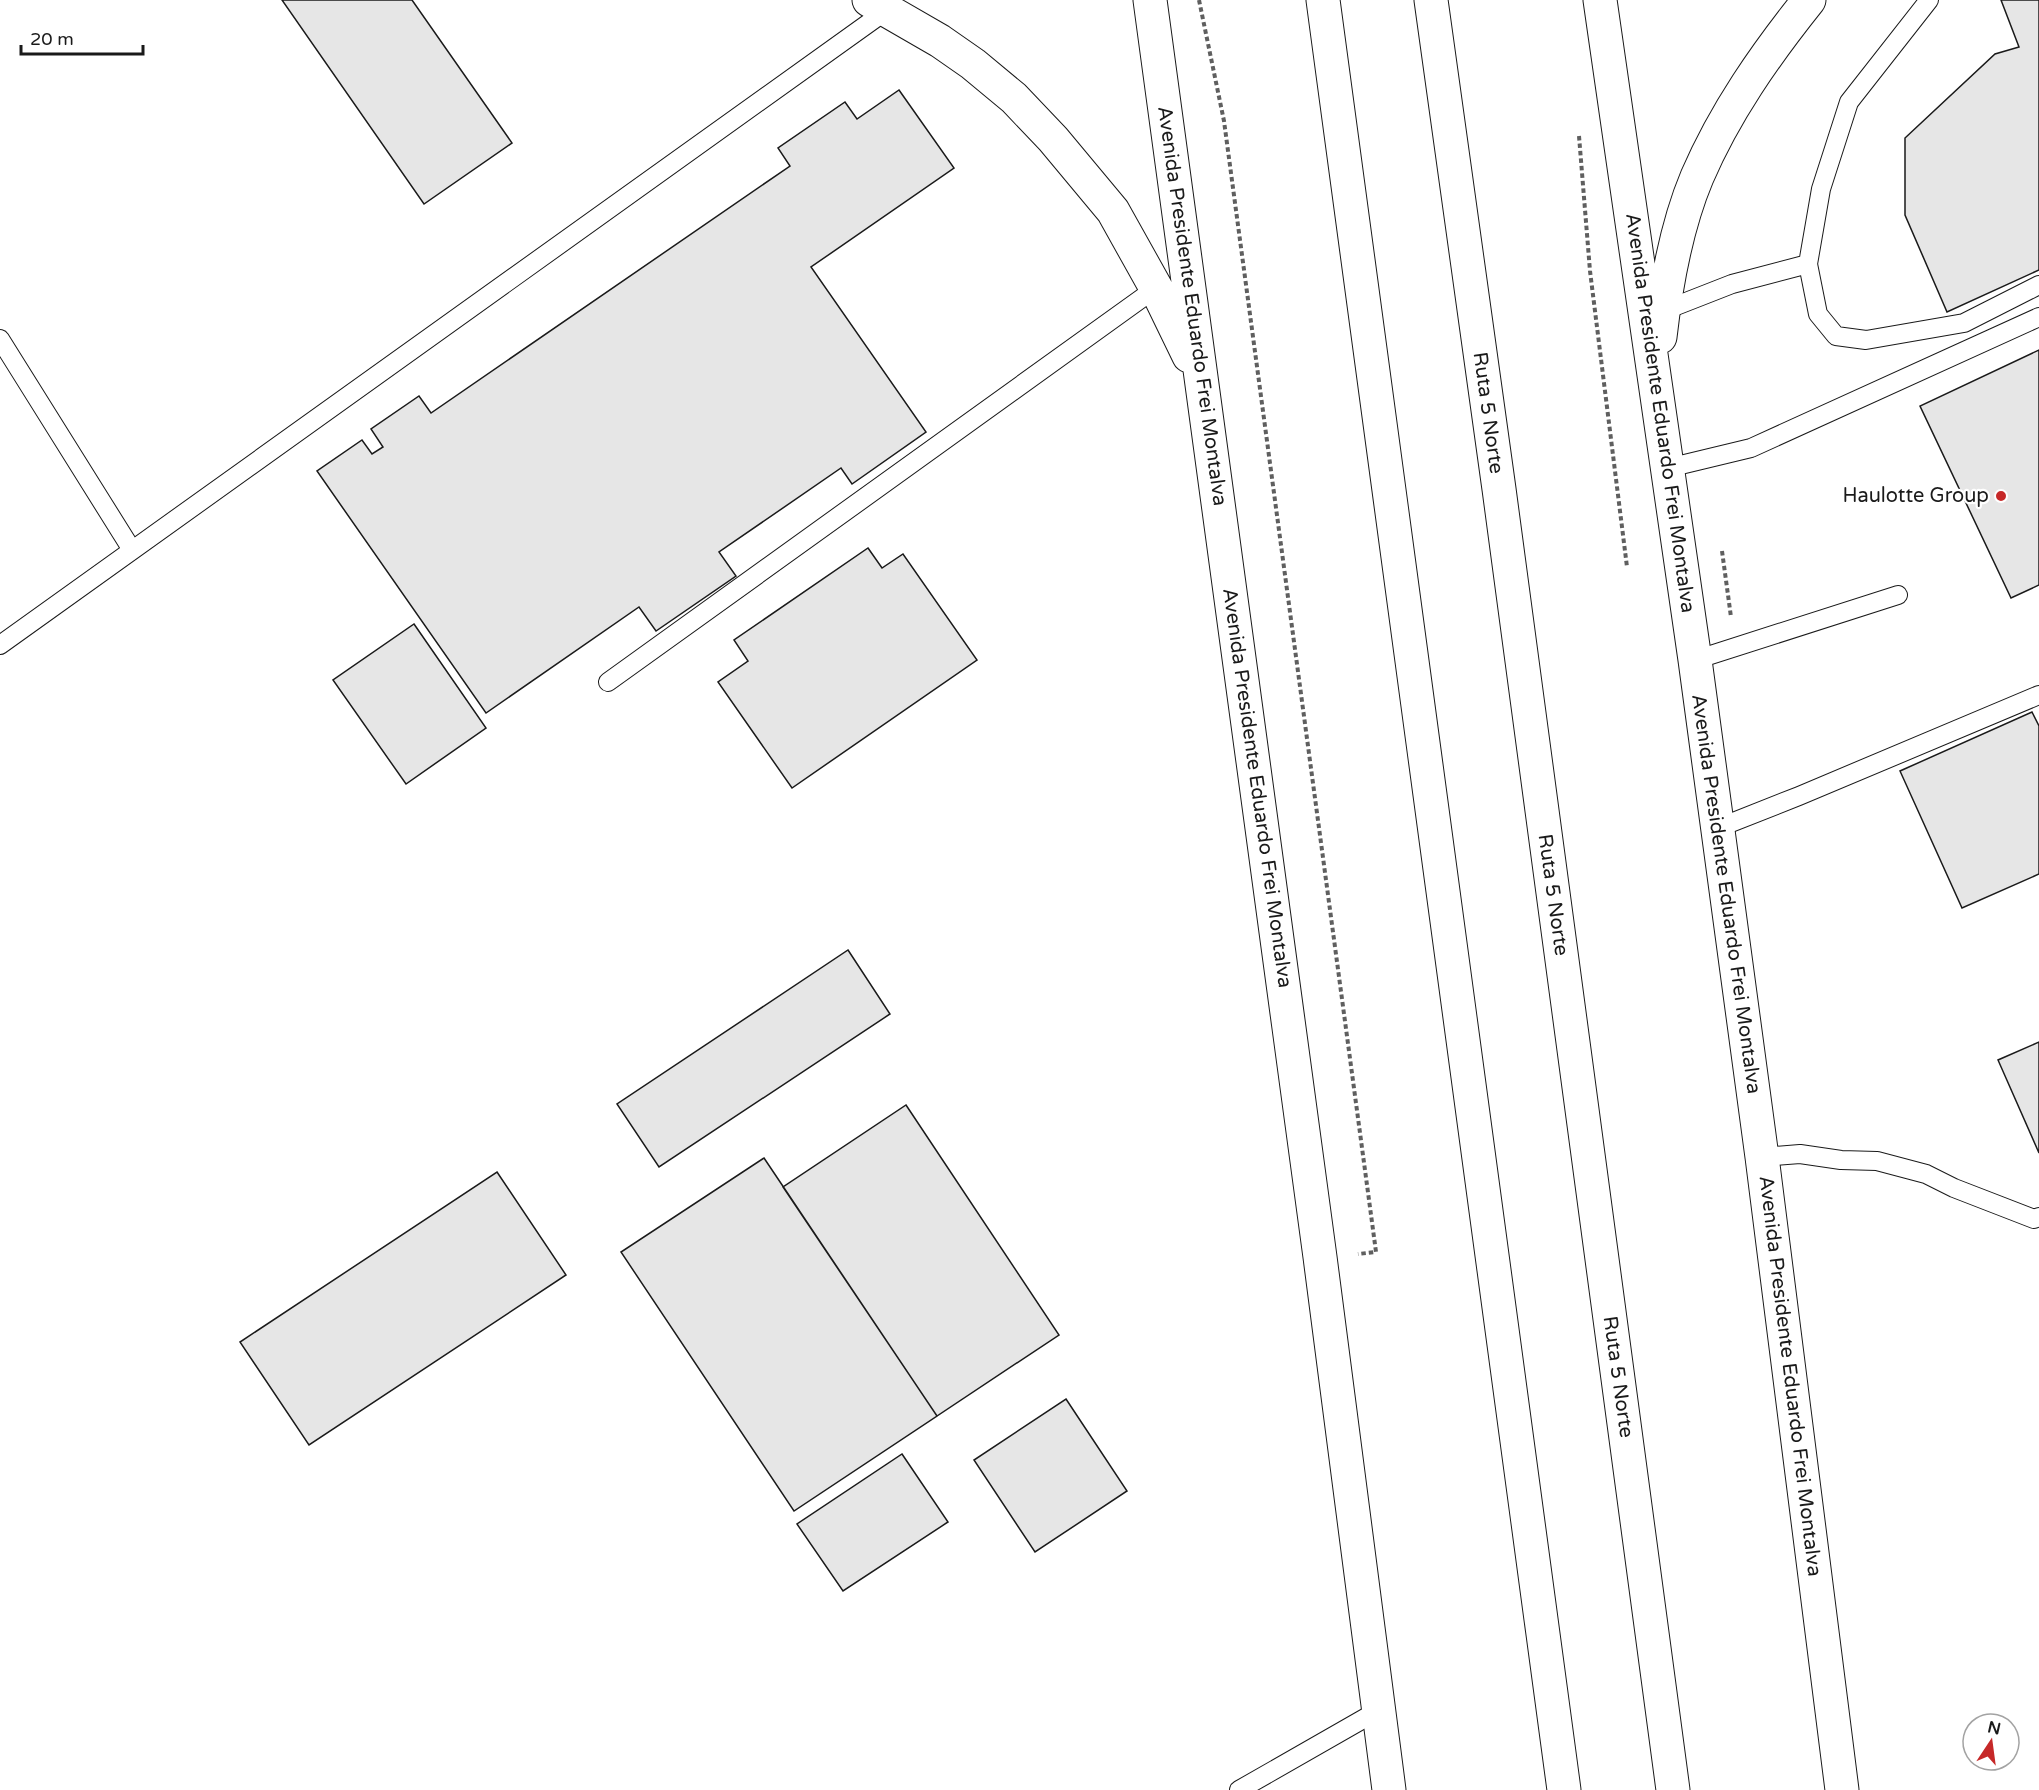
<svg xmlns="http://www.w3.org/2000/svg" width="2039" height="1790" font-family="'Varela Round',sans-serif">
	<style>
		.building { fill: #e6e6e6; stroke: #1a1a1a; stroke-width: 1.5 }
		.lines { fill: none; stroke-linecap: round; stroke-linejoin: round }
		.lane-casing { stroke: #1a1a1a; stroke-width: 20 }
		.primary-casing { stroke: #1a1a1a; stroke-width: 35 }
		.highway-casing { stroke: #1a1a1a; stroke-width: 35 }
		.path { stroke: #5f5f5f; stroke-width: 4; stroke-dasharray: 4.5 3; stroke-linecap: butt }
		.lane { stroke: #fff; stroke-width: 18 }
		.primary { stroke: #fff; stroke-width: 33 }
		.highway { stroke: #fff; stroke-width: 33 }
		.poi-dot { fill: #c62828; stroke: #fff; stroke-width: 2 }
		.labels { text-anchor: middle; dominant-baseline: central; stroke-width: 4.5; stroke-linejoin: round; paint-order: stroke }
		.street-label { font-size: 20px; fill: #1a1a1a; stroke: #fff }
		.poi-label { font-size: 20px; fill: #1a1a1a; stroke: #fff; text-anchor: end }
	</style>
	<rect width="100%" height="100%" fill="#fff"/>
	<path class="building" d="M282,0H412L512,143L424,204Z
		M2001,0H2039V270L1947,312L1905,215V138L1995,54L2019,47Z
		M899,90L954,168L811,267L926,432L852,484L841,468L719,552L736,576L656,631L639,607L486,713L317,471L362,440L372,454L383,447L371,429L419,396L431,413L790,166L778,148L845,102L857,119Z
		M2039,350V585L2011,598L1920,406Z
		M868,548L882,568L903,554L977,660L792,788L718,682L748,661L734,640Z
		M414,624L486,728L406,784L333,680Z
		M2032,712L2039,726V874L1962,908L1900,771Z
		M848,950L890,1014L659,1167L617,1104Z
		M2039,1042V1153L1998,1060Z
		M906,1105L1059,1335L937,1416L783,1187Z
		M764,1158L937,1416L794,1511L621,1252Z
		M497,1172L566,1275L309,1445L240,1342Z
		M1066,1399L1127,1491L1035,1552L974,1460Z
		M902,1454L948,1522L843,1591L797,1524Z"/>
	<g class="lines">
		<g class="lane-casing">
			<path id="lane" d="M1808,264L1821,189L1849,102L1929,0
				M1663,311L1732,284L1808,264L1818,314L1836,336L1866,340L1964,323L2039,285
				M0,339L132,550
				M1668,468L1751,448L2039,317
				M0,645L887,10
				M1695,660L1898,595
				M608,682L1156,288
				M1718,828L1799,796L2039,695
				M1762,1157L1800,1154L1841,1160L1877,1161L1926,1174L1954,1188L2034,1219L2039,1217
				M1239,1790L1379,1710"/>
		</g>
		<g class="primary-casing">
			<path id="primary" d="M869,0L940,41L973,64L1014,98L1053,139L1113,211L1156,288L1189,356
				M1150,0L1320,1257L1389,1790
				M1600,0L1695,660L1762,1157L1842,1790
				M1660,337C1666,284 1676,227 1697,177C1725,112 1765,55 1809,0"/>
		</g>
		<g class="highway-casing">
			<path id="highway" d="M1323,0L1564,1790
				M1431,0L1499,489L1673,1790"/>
		</g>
		<path class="path" d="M1199,0L1224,121L1376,1252L1358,1254
			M1579,136L1590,271L1627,567
			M1722,551L1731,617"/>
		<use href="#lane" class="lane"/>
		<use href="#primary" class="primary"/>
		<use href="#highway" class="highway"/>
	</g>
	<circle class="poi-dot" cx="2001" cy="496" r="6"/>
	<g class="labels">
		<g class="street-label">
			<text transform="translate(1192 306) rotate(82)">Avenida Presidente Eduardo Frei Montalva</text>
			<text transform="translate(1488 413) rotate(82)">Ruta 5 Norte</text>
			<text transform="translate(1660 413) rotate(82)">Avenida Presidente Eduardo Frei Montalva</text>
			<text transform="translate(1257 788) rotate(82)">Avenida Presidente Eduardo Frei Montalva</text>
			<text transform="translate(1726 894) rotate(82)">Avenida Presidente Eduardo Frei Montalva</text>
			<text transform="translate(1553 895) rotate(82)">Ruta 5 Norte</text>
			<text transform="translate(1790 1376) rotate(83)">Avenida Presidente Eduardo Frei Montalva</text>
			<text transform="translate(1618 1377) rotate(82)">Ruta 5 Norte</text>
		</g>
		<g class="poi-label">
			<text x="1989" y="496">Haulotte Group</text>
		</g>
	</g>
	<g transform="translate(1991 1742) rotate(13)"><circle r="28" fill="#ffffff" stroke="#a3a3a3" stroke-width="1.5"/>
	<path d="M0-4.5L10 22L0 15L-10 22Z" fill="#c62828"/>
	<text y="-9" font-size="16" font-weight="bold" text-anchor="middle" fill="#1a1a1a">N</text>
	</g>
	<path d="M21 45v9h122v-9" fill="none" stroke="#1a1a1a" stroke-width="3"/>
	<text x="30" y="45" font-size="18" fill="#1a1a1a" stroke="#ffffff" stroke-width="4.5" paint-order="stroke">20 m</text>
</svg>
